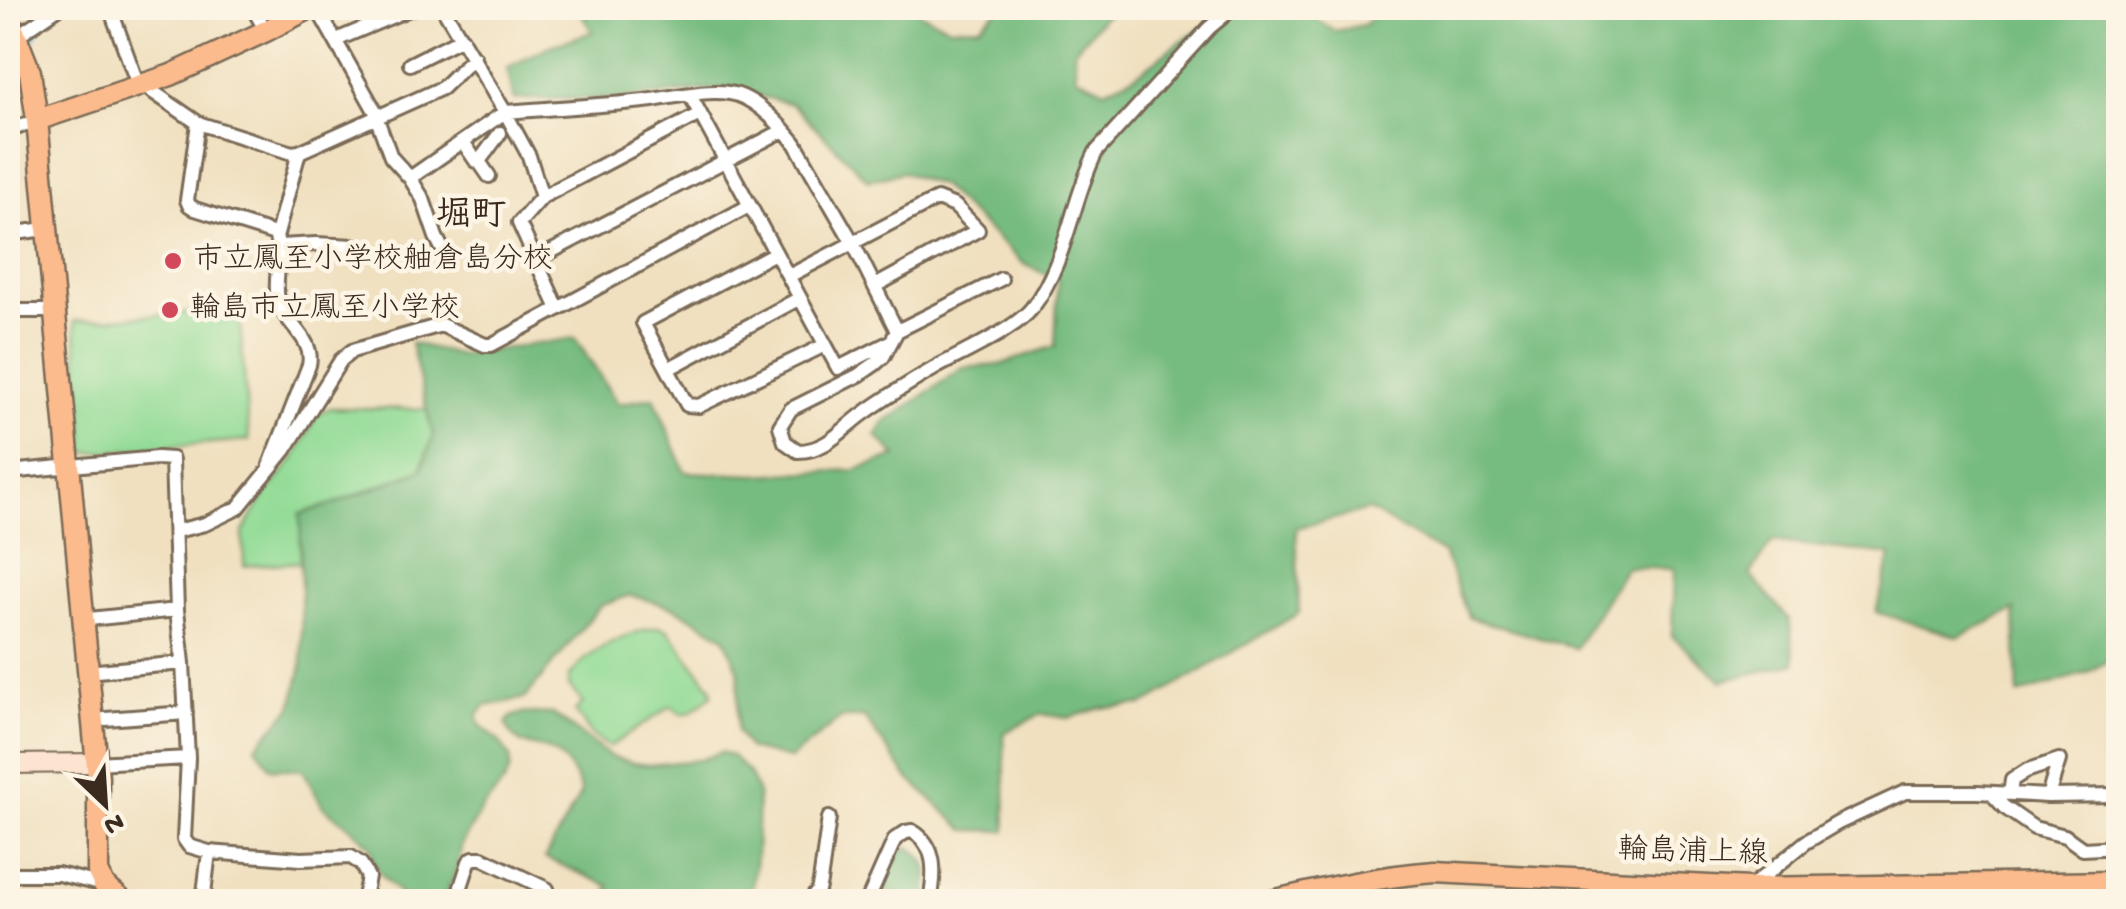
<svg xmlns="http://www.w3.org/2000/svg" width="2126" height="909" font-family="'Gochi Hand','Klee One',sans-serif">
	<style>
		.green { fill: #93db96; stroke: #67825a; stroke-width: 2.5 }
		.forest { fill: #76bb7f; stroke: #58724e; stroke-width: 2.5 }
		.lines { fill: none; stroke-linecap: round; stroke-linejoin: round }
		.stream { stroke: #48acc8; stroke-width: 4 }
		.minor-casing { stroke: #7a6a57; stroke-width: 18 }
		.secondary-casing { stroke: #7a6a57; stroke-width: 22 }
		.primary-casing { stroke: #7a6a57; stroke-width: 25 }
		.minor { stroke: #fff; stroke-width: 12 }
		.secondary { stroke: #fde4d1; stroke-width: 18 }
		.primary { stroke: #fbbb8d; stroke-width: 20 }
		.poi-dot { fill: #d1495b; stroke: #fcf5e5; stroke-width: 4 }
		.labels { text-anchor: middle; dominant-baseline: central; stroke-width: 9; stroke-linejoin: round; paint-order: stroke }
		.poi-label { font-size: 30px; fill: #3b2a1e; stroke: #fcf5e5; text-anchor: start }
		.street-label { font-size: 30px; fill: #3b2a1e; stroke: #fcf5e5 }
		.quarter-label { font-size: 35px; font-weight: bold; fill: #3b2a1e; stroke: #fcf5e5 }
	</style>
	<rect width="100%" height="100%" fill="#fcf5e5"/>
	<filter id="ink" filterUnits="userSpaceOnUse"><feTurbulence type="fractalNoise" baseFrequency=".01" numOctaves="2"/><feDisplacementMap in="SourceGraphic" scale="20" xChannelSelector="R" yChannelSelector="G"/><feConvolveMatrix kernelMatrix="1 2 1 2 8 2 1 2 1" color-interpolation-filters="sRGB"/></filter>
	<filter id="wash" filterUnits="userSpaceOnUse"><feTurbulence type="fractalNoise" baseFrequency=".0048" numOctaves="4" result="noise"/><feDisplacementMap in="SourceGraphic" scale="40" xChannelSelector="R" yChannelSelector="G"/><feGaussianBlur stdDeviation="2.25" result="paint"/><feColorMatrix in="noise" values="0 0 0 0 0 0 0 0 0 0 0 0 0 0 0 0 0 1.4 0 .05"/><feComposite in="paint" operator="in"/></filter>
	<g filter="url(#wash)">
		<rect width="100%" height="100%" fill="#f0e0c0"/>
		<path class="green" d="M239,309L249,440L85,453L75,321Z
			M330,408L427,409L433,436L421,470L336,503L301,514V562L244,566L243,532L263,498L294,459L318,414Z
			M658,627L668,630L712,689V695L691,712L681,714L671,706L609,747L592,735L575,711L583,703L569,686V677C590,649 624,633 658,627Z"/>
		<path class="forest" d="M578,8H919L921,14L950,27L980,26L1000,8H1120L1103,17L1074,51L1076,76L1105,90L1136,75L1188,36L1243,8H1301L1334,31L1364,25L1380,8H2118V655L2088,672L2018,695L2015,610L1958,637L1876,612L1891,555L1772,541L1750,575L1789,619L1795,663L1722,681L1672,636L1674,569L1626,567L1575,648L1469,618L1444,554L1369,510L1296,528L1299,613L1143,705L1101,708L1068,718L1041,714L1004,733L1006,831L965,830L908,778L864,717L841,718L790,759L749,749L737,731L739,672L725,637L675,608L630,595L600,606L525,698L485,706L477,716L480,725L499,741L510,757V769L505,781L482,809L462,843L457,869L444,901H406L380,873L373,860L371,846L348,825L323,807L303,770L271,768L256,746L292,707L302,666L300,514L336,503L421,470L433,436L411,343L460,355L575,338L618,404L654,397L685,472L754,475L855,470L897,456L876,436L884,423L963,368L999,365L1055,346L1058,280L1024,264L941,186L903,172L868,180L792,104L726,88L614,99H514L507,68L548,47L592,32Z
			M534,713L553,714L611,757L633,763L648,765L700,760L721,752L732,756L749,773L758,794L756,858L750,901H603L610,886L545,858L581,793C577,776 564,755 546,749C525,742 516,748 506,724C510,713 523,714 534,713Z
			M908,847C932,860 931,877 924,901L881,902C884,883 890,856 908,847Z"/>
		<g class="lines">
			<path class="stream" d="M30,44L42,25
				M8,81L19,62"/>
		</g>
	</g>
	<g filter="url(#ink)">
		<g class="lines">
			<g class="minor-casing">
				<path id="minor" d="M110,8L138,85
					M253,8L266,31
					M317,8L379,118
					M443,8L505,112C552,108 598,106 644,101C673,98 717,85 743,97C763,106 782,127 795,143L853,243L897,331
					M336,40L412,8
					M8,42L58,8
					M410,64L462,38
					M143,85L198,123L292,153L299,152L442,88L474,57
					M690,95L838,368L890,342
					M377,119L391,157L410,178L423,199L436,237L446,256
					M198,123L187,200L189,205L195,209L275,234C284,257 273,278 278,300C284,324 315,338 309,365L270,465
					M8,131L37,120
					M463,142L476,161L483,156L500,133
					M478,160L489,176
					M410,178L505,112L529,156L542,197
					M8,234L46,229
					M276,238L299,152
					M280,246L316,244L355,246
					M775,253L643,323L687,405L699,406L825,345
					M535,260L784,130
					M789,276L937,199L955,206L978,230L875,286
					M1001,279L897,331L883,357L875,364L859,375L791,409L780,426L785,442L798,451C827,451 842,429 863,414C885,398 911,382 935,368C960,354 1015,330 1032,308C1067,262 1071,202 1096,152L1209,28L1233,8
					M558,309L519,223L542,197L700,114
					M8,311H47L56,307
					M668,369L800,298
					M8,472L157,458L172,459L177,610L183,663L188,758L184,839L189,846L209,852L301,859L351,857L361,864L368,877L363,902
					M176,531L205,524L238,508L285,450L341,360L352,351L441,325L485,345H491L749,206
					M82,617L89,619L177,610
					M87,672L183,663
					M92,720L186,713
					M95,763L188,758
					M1991,793L2004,807L2034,828L2065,836L2083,849L2118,847
					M2010,794L2012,780L2026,771L2059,760
					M2048,796L2059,760
					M8,874H58L104,885
					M1752,886L1806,842L1838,823L1905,792H1977L2048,796L2118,795
					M203,902L209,852
					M456,902L469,862L473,858H482L547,889L548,893L546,902
					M809,902L818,891L820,882L829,818
					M867,902L895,839L906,832L912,831C938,846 935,875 930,902"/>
			</g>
			<g class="secondary-casing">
				<path id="secondary" d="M8,764L95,763"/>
			</g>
			<g class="primary-casing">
				<path id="primary" d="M8,16L30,72L37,120L98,777V872L104,885L124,902
					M37,120L171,75L266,31L310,8
					M1267,902C1323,889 1378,876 1435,872L1750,888L2118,882"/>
			</g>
			<use href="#minor" class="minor"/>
			<use href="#secondary" class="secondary"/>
			<use href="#primary" class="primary"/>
		</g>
	</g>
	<g class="poi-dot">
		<circle cx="173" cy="261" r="10"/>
		<circle cx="170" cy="310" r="10"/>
	</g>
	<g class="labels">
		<g class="poi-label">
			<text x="193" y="261">市立鳳至小学校舳倉島分校</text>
			<text x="190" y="310">輪島市立鳳至小学校</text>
		</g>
		<g class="street-label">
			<text transform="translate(1693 854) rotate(2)">輪島浦上線</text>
		</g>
		<g class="quarter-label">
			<text x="471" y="217">堀町</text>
		</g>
	</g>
	<rect width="2126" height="909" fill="none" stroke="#fcf5e5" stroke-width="40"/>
	<g transform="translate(105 804) rotate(155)" stroke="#fcf5e5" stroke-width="8" paint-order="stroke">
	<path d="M0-8L18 38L0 25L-18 38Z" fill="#3b2a1e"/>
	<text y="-15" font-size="28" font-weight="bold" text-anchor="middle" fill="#3b2a1e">N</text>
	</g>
</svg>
